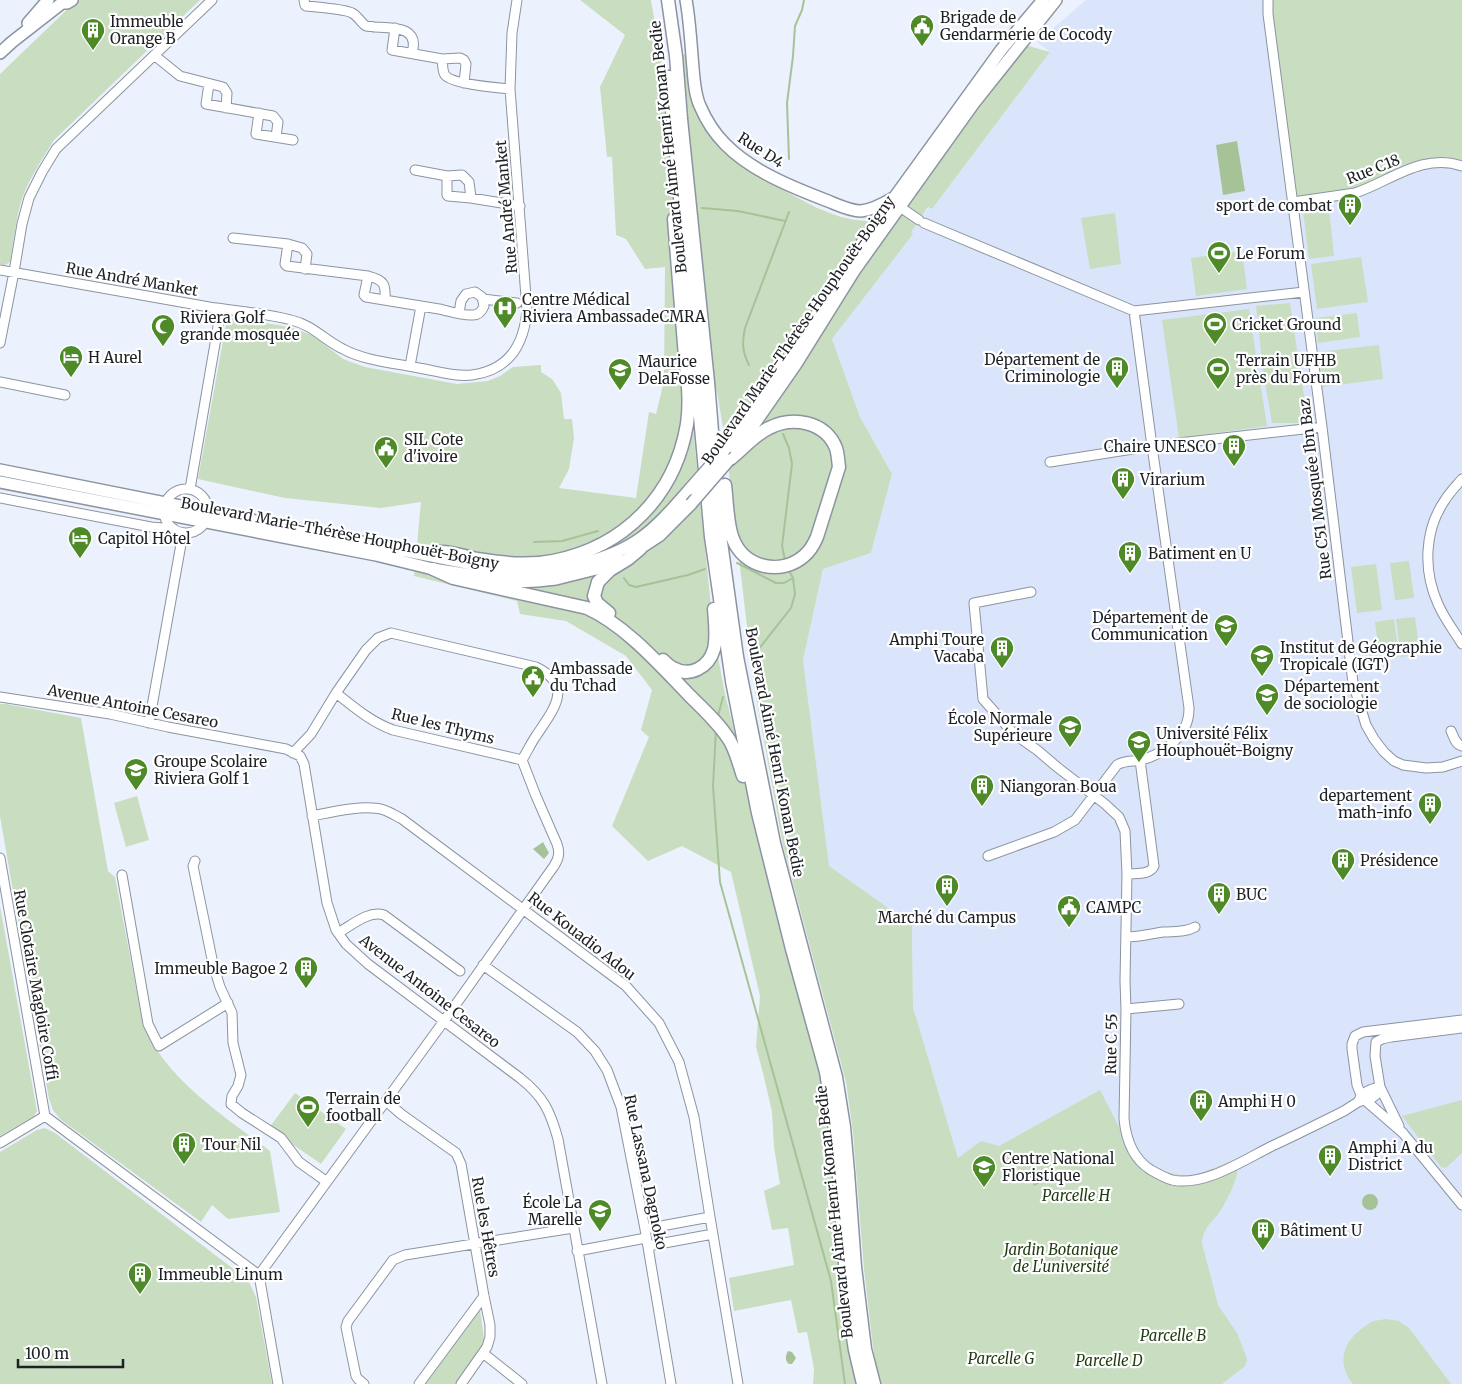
<svg xmlns="http://www.w3.org/2000/svg" width="1462" height="1384" font-family="Merriweather,serif">
	<style>
		.built { fill: #dae5fb }
		.green { fill: #c9ddc0 }
		.water { fill: #a6c398 }
		.lines { fill: none; stroke-linecap: round; stroke-linejoin: round }
		.stream { stroke: #a6c398; stroke-width: 2 }
		.minor-casing { stroke: #8c94a1; stroke-width: 11 }
		.major-casing { stroke: #8c94a1; stroke-width: 14 }
		.highway-casing { stroke: #8c94a1; stroke-width: 15 }
		.minor { stroke: #fff; stroke-width: 9 }
		.major { stroke: #fff; stroke-width: 11 }
		.highway { stroke: #fff; stroke-width: 12 }
		.major-bridge-casing { stroke: #8c94a1; stroke-width: 14; stroke-linecap: butt }
		.major-bridge { stroke: #fff; stroke-width: 11 }
		.labels { text-anchor: middle; dominant-baseline: central; stroke-width: 4.5; stroke-linejoin: round; paint-order: stroke }
		.poi-label { font-size: 15px; fill: #1d2025; stroke: #fff; text-anchor: start }
		.street-label { font-size: 15px; fill: #1d2025; stroke: #fff }
		.park-label { font-size: 15px; font-style: italic; fill: #1f3b0d; stroke: #fff }
	</style>
	<rect width="100%" height="100%" fill="#ebf2fe"/>
	<path class="built" d="M1086,0H1462V1384H920L958,1159L913,1007L912,925L829,867L803,660L823,569L871,553L892,474L860,417L832,339L912,234L910,232L929,207L932,209L1050,52L1037,42Z"/>
	<path class="green" d="M77,0H200L54,140C43,158 31,176 23,196C16,216 14,240 10,262L5,265L0,264V74Z
		M580,0H651L661,60L695,449L714,636L725,694L789,951L827,1087L860,1384H813L814,1369L807,1332L798,1333L791,1300L734,1311L729,1278L794,1265L788,1228L772,1230L764,1191L780,1184L774,1147L772,1112L763,1073L756,1047L760,996L731,872L682,846L648,861L612,826L649,737L641,730L652,690L626,656L566,621L520,614L517,601L414,576L421,502L381,508L285,498L198,479L226,324L229,320L234,318L290,327L312,335L343,359L365,367L457,384L488,381L500,376L513,367L541,365V372L552,379L561,393L564,419H572L574,438L569,469L559,488L636,498L649,412L656,414L664,381L665,267L645,269L626,239L616,235L612,157H607L600,87L625,35Z
		M1272,0H1462V160L1438,157L1421,160L1403,165L1355,190L1315,193L1297,199L1271,12Z
		M1018,43L1050,52L932,209L928,207L911,232L913,234L832,339L860,417L892,474L871,553L823,569L803,660L829,866L912,925L913,1007L958,1158L981,1141L999,1146L1100,1090L1132,1152L1160,1171L1187,1176L1201,1173L1237,1159C1242,1172 1228,1198 1221,1210C1213,1222 1203,1227 1202,1243L1218,1305L1237,1333L1246,1356L1247,1360L1245,1366L1222,1384H879L873,1347L864,1269L853,1132L846,1082L783,845L754,686L725,439L717,392L712,385L679,55L687,54L690,81L738,162L760,178L817,208L841,217L855,220L867,221L880,217Z
		M1329,208L1334,256L1309,259L1303,211Z
		M1115,213L1121,264L1090,269L1081,218Z
		M1242,251L1247,289L1196,296L1191,258Z
		M1361,257L1368,302L1317,309L1311,264Z
		M1290,303L1308,423H1272L1263,371L1256,306Z
		M1249,309L1267,426L1179,438L1162,320Z
		M1357,313L1360,337L1318,343L1315,318Z
		M1379,345L1383,379L1323,387L1318,352Z
		M1409,561L1414,598L1395,600L1390,563Z
		M1376,564L1382,610L1357,613L1351,567Z
		M1415,617L1420,654L1401,657L1396,619Z
		M1394,619L1399,657L1380,659L1375,622Z
		M0,704H6L81,718L108,871L115,877L143,1025C168,1081 223,1115 270,1151L280,1212L228,1219L212,1205L201,1222L60,1119L53,1110L49,1099L0,816Z
		M137,796L149,840L126,847L114,803Z
		M0,906L37,1111L34,1116L0,1136Z
		M295,1093L346,1129L321,1164L269,1128Z
		M1462,1100V1153L1446,1168L1441,1167L1402,1116Z
		M45,1128L55,1133L248,1280L256,1297L272,1384H0V1152L37,1130Z
		M480,1310L485,1345L457,1384H426Z
		M1386,1319L1399,1321L1409,1328L1451,1384H1353C1336,1364 1343,1341 1364,1327C1367,1325 1370,1322 1374,1321C1378,1320 1382,1320 1386,1319Z"/>
	<path class="water" d="M1237,141L1245,191L1223,195L1216,145Z
		M543,842L549,853L544,859L533,849Z
		M1036,1171L1042,1182L1034,1186L1029,1175Z
		M1362 1202a8 8 0 1 1 16 0a8 8 0 1 1-16 0Z
		M788,1351L792,1352L796,1358L792,1364H789C785,1361 785,1356 788,1351Z"/>
	<g class="lines">
		<path class="stream" d="M789,159L787,103L793,56L795,26L802,10L804,0
			M702,208L738,211L785,221
			M749,365C742,351 742,343 745,328L789,212
			M783,434L789,448L792,464L782,546L785,560
			M534,542L562,541L598,531
			M737,563L776,583H784L793,578
			M624,578L629,585L636,587L688,575L705,569
			M750,660L791,608L795,594L793,578L788,569
			M718,716L723,697
			M716,730L713,786L720,882L831,1281L845,1384"/>
		<g class="minor-casing">
			<path id="minor" d="M304,0L305,5L306,6C316,7 345,9 352,13C358,16 361,23 366,26C369,27 372,26 374,27C393,28 420,26 412,53
				M1268,0V14L1322,427L1353,683L1366,725L1374,739L1384,752L1394,761L1403,765L1426,768L1443,767L1462,761
				M395,28L392,50L442,59L460,58L464,60L466,64L464,83
				M154,55L180,76L223,87L227,93L226,108
				M442,59C443,64 442,71 445,75C451,84 498,88 510,89
				M209,84L206,104L273,116L278,122L276,137
				M259,113L256,134L293,140
				M415,170L447,176L462,175L469,182L471,198
				M447,176V195L448,196L471,198L520,206
				M1293,202L1355,193C1389,182 1423,152 1462,166
				M900,207L919,220
				M924,223L1134,311L1304,292
				M233,238L288,244L302,248L307,254L305,269
				M288,244L285,264L287,266L368,276C384,280 386,284 385,300
				M0,270C69,282 139,294 209,307C236,311 264,313 291,320C313,325 324,340 343,349C365,361 394,363 419,368C436,371 455,377 472,375C509,370 524,345 527,310L510,89L512,33L517,0
				M368,276L364,295L366,297C390,301 414,305 439,309C449,311 462,316 473,315C479,315 482,311 484,306L482,297L475,292L466,294L461,301L459,313
				M483,299L517,303
				M0,343L14,272L22,224L29,198L42,172L56,149L212,0
				M410,366L421,306
				M0,382L65,395
				M1050,462L1152,446L1322,427
				M1462,479C1456,486 1450,492 1445,500C1424,530 1423,571 1438,604C1444,618 1454,631 1462,644
				M190,489L221,309
				M164 511a22 22 0 1 1 44 0a22 22 0 1 1-44 0Z
				M0,498L151,527L174,529
				M1031,592L974,603L983,699L1014,734L1037,750L1057,767L1105,804L1119,817L1125,831L1127,874L1125,981L1126,1009L1124,1119C1126,1139 1133,1159 1151,1170C1158,1174 1165,1178 1172,1180C1204,1187 1244,1160 1272,1146C1296,1135 1320,1123 1344,1111L1358,1102L1372,1098L1381,1091
				M336,693C354,707 371,722 393,730L522,760
				M0,697L110,714L168,727L286,749L300,756L304,764L322,873L327,903L336,930L346,944L368,964L520,1078C544,1097 550,1111 558,1139L602,1384
				M149,723L183,533
				M1451,731C1454,737 1455,744 1462,746
				M312,816C332,812 364,804 384,810C390,812 396,816 402,819L626,986L659,1023L679,1062L694,1117L710,1217L738,1384
				M988,856L1054,832L1075,820L1117,765C1126,760 1131,762 1141,760C1158,756 1177,743 1185,727C1188,721 1189,714 1189,708L1152,446L1134,311
				M0,858L45,1116
				M195,861L193,866L213,964L220,987L232,1013L233,1043L241,1075L238,1086L232,1096L231,1104L242,1113L281,1138L299,1162L327,1182
				M1127,874C1137,873 1150,875 1154,866L1140,760
				M122,875L148,1024L159,1046L228,1003
				M338,933C352,925 369,910 384,915L460,971
				M1126,937C1139,937 1150,934 1163,932C1174,931 1184,933 1195,927
				M483,965L577,1032L595,1051L607,1070L621,1107L645,1229L671,1384
				M1126,1009L1179,1004
				M1462,1020L1363,1032L1355,1036L1352,1044V1049L1357,1085L1361,1095L1366,1101L1403,1133L1462,1205
				M1359,1100C1363,1091 1372,1089 1380,1087
				M386,1101L401,1114L456,1153L461,1164L484,1296L490,1325V1337L487,1347L461,1384
				M45,1116L259,1275L278,1384
				M1399,1126L1380,1087L1375,1056L1376,1042L1382,1039L1391,1037L1462,1028
				M0,1143L45,1116
				M645,1229L710,1217
				M648,1246L713,1234
				M577,1251L646,1238
				M259,1275L444,1021L554,866C559,858 560,853 557,844L536,796L522,760C527,752 531,743 536,736C553,710 575,686 536,667L391,633L378,638L366,650L336,693L311,734L293,753
				M483,1353L522,1384
				M364,1384L358,1379L356,1376L346,1327L348,1321L393,1260L405,1255L573,1228
				M419,1384L484,1296"/>
		</g>
		<g class="major-casing">
			<path id="major" d="M686,0C690,22 691,46 693,68C694,81 695,95 700,106C706,120 714,133 725,144C751,171 794,188 828,201C838,205 850,211 861,211C872,210 883,204 893,198
				M28,23L48,0
				M0,53L12,42L62,3H67L72,0
				M726,448L742,427L802,338L865,238L1001,50L1043,0
				M737,449L796,364L854,271L974,103L1056,0
				M0,470L487,567C495,569 504,570 513,571C553,574 609,561 641,538C660,524 675,506 690,489
				M0,482L376,555L433,569L515,582L537,581L556,579L596,569L619,560
				M633,553L659,536L691,504"/>
		</g>
		<g class="highway-casing">
			<path id="highway" d="M668,0L676,56L681,119L708,382L721,542L737,657L774,843L836,1077L844,1127L848,1172L855,1267L865,1349L874,1384
				M669,77L711,537L732,681L758,813L792,949L826,1072L836,1134L848,1306L855,1350L863,1384
				M725,485C727,500 727,525 733,539C744,568 781,576 804,556C810,551 814,544 817,537L839,467C838,460 838,454 836,448C825,421 792,416 769,428C754,435 742,450 729,460
				M429,555C432,554 436,553 440,552C450,551 467,557 477,559C502,563 528,566 553,561C624,547 675,496 687,424C691,398 686,370 684,344C681,303 677,261 674,219
				M433,569L453,578L587,608C625,625 660,665 689,695C703,709 719,723 730,741C736,752 739,764 743,776
				M609,613L597,603L594,596L598,582L610,570L628,559L640,549
				M663,660C666,663 669,666 673,668C690,678 709,667 714,649C717,636 715,622 714,609"/>
		</g>
		<use href="#minor" class="minor"/>
		<use href="#major" class="major"/>
		<use href="#highway" class="highway"/>
		<g class="major-bridge-casing">
			<path id="major-bridge" d="M690,489L726,448
				M691,504L729,460"/>
		</g>
		<use href="#major-bridge" class="major-bridge"/>
	</g>
	<defs>
		<g id="civic-pin" transform="scale(1.25)"><path d="M0 17L-7.5 6A9.5 9.5 0 1 1 7.5 6Z" fill="#4f8a29" stroke="#fff"/><path d="M-.6-6.5H3V-4.5H.6V-3L4-1V1h2V6H-6V1h2V-1L-.6-3ZM-1.2 2.5V6h2.4V2.5Z" fill="#fff"/></g>
		<g id="building-pin" transform="scale(1.25)"><path d="M0 17L-7.5 6A9.5 9.5 0 1 1 7.5 6Z" fill="#4f8a29" stroke="#fff"/><path d="M-4-6H4V6H1V3H-1V6H-4ZM-2.5-4.3h1.7v1.8h-1.7ZM.8-4.3h1.7v1.8H.8ZM-2.5-1h1.7V.8h-1.7ZM.8-1h1.7V.8H.8Z" fill="#fff"/></g>
		<g id="stadium-pin" transform="scale(1.25)"><path d="M0 17L-7.5 6A9.5 9.5 0 1 1 7.5 6Z" fill="#4f8a29" stroke="#fff"/><path d="M0-5a6.5 5 0 1 0 0 10a6.5 5 0 1 0 0-10ZM-3.5-1.8h7v3.6h-7Z" fill="#fff"/></g>
		<g id="hospital-pin" transform="scale(1.25)"><path d="M0 17L-7.5 6A9.5 9.5 0 1 1 7.5 6Z" fill="#4f8a29" stroke="#fff"/><path d="M-5-5h3v3.5h4V-5h3V5h-3V1.5h-4V5h-3Z" fill="#fff"/></g>
		<g id="mosque-pin" transform="scale(1.25)"><path d="M0 17L-7.5 6A9.5 9.5 0 1 1 7.5 6Z" fill="#4f8a29" stroke="#fff"/><path d="M3.5-4.9A6 6 0 1 0 3.5 4.9A5 5 0 1 1 3.5-4.9Z" fill="#fff"/></g>
		<g id="hotel-pin" transform="scale(1.25)"><path d="M0 17L-7.5 6A9.5 9.5 0 1 1 7.5 6Z" fill="#4f8a29" stroke="#fff"/><path d="M-6-4.5h1.5V1H6V5H4.5V3h-9V5H-6ZM-4 0a1.8 1.8 0 1 1 3.6 0ZM.5 0V-2.5h3Q6-2.5 6 0Z" fill="#fff"/></g>
		<g id="school-pin" transform="scale(1.25)"><path d="M0 17L-7.5 6A9.5 9.5 0 1 1 7.5 6Z" fill="#4f8a29" stroke="#fff"/><path d="M0-5L7-2L0 1L-7-2ZM-4 1L0 2.5L4 1V4Q0 6-4 4Z" fill="#fff"/></g>
		<g id="university-pin" transform="scale(1.25)"><path d="M0 17L-7.5 6A9.5 9.5 0 1 1 7.5 6Z" fill="#4f8a29" stroke="#fff"/><path d="M0-5L7-2L0 1L-7-2ZM-4 1L0 2.5L4 1V4Q0 6-4 4Z" fill="#fff"/></g>
	</defs>
	<g fill-rule="evenodd">
		<use href="#civic-pin" x="922" y="26"/>
		<use href="#building-pin" x="93" y="30"/>
		<use href="#building-pin" x="1350" y="205"/>
		<use href="#stadium-pin" x="1219" y="253"/>
		<use href="#hospital-pin" x="505" y="308"/>
		<use href="#stadium-pin" x="1215" y="324"/>
		<use href="#mosque-pin" x="163" y="326"/>
		<use href="#hotel-pin" x="71" y="357"/>
		<use href="#building-pin" x="1117" y="368"/>
		<use href="#stadium-pin" x="1218" y="369"/>
		<use href="#school-pin" x="620" y="370"/>
		<use href="#building-pin" x="1234" y="446"/>
		<use href="#civic-pin" x="386" y="448"/>
		<use href="#building-pin" x="1123" y="479"/>
		<use href="#hotel-pin" x="80" y="538"/>
		<use href="#building-pin" x="1130" y="553"/>
		<use href="#university-pin" x="1226" y="626"/>
		<use href="#building-pin" x="1002" y="648"/>
		<use href="#university-pin" x="1262" y="656"/>
		<use href="#civic-pin" x="533" y="677"/>
		<use href="#university-pin" x="1267" y="695"/>
		<use href="#school-pin" x="1070" y="727"/>
		<use href="#university-pin" x="1139" y="742"/>
		<use href="#school-pin" x="136" y="770"/>
		<use href="#building-pin" x="982" y="786"/>
		<use href="#building-pin" x="1430" y="804"/>
		<use href="#building-pin" x="1343" y="860"/>
		<use href="#building-pin" x="947" y="886"/>
		<use href="#building-pin" x="1219" y="894"/>
		<use href="#civic-pin" x="1069" y="907"/>
		<use href="#building-pin" x="306" y="968"/>
		<use href="#building-pin" x="1201" y="1101"/>
		<use href="#stadium-pin" x="308" y="1107"/>
		<use href="#building-pin" x="184" y="1144"/>
		<use href="#building-pin" x="1330" y="1156"/>
		<use href="#university-pin" x="984" y="1167"/>
		<use href="#school-pin" x="600" y="1211"/>
		<use href="#building-pin" x="1263" y="1230"/>
		<use href="#building-pin" x="140" y="1274"/>
	</g>
	<g class="labels">
		<g class="poi-label">
			<text x="940" y="17">Brigade de<tspan x="940" dy="17">Gendarmerie de Cocody</tspan></text>
			<text x="110" y="21">Immeuble<tspan x="110" dy="17">Orange B</tspan></text>
			<text x="1332" y="205" text-anchor="end">sport de combat</text>
			<text x="1236" y="253">Le Forum</text>
			<text x="522" y="299">Centre Médical<tspan x="522" dy="17">Riviera AmbassadeCMRA</tspan></text>
			<text x="180" y="317">Riviera Golf<tspan x="180" dy="17">grande mosquée</tspan></text>
			<text x="1232" y="324">Cricket Ground</text>
			<text x="88" y="357">H Aurel</text>
			<text x="1100" y="359" text-anchor="end">Département de<tspan x="1100" dy="17">Criminologie</tspan></text>
			<text x="1236" y="360">Terrain UFHB<tspan x="1236" dy="17">près du Forum</tspan></text>
			<text x="638" y="361">Maurice<tspan x="638" dy="17">DelaFosse</tspan></text>
			<text x="404" y="439">SIL Cote<tspan x="404" dy="17">d'ivoire</tspan></text>
			<text x="1216" y="446" text-anchor="end">Chaire UNESCO</text>
			<text x="1140" y="479">Virarium</text>
			<text x="98" y="538">Capitol Hôtel</text>
			<text x="1148" y="553">Batiment en U</text>
			<text x="1208" y="617" text-anchor="end">Département de<tspan x="1208" dy="17">Communication</tspan></text>
			<text x="984" y="639" text-anchor="end">Amphi Toure<tspan x="984" dy="17">Vacaba</tspan></text>
			<text x="1280" y="647">Institut de Géographie<tspan x="1280" dy="17">Tropicale (IGT)</tspan></text>
			<text x="550" y="668">Ambassade<tspan x="550" dy="17">du Tchad</tspan></text>
			<text x="1284" y="686">Département<tspan x="1284" dy="17">de sociologie</tspan></text>
			<text x="1052" y="718" text-anchor="end">École Normale<tspan x="1052" dy="17">Supérieure</tspan></text>
			<text x="1156" y="733">Université Félix<tspan x="1156" dy="17">Houphouët-Boigny</tspan></text>
			<text x="154" y="761">Groupe Scolaire<tspan x="154" dy="17">Riviera Golf 1</tspan></text>
			<text x="1000" y="786">Niangoran Boua</text>
			<text x="1412" y="795" text-anchor="end">departement<tspan x="1412" dy="17">math-info</tspan></text>
			<text x="1360" y="860">Présidence</text>
			<text x="1236" y="894">BUC</text>
			<text x="1086" y="907">CAMPC</text>
			<text x="947" y="917" text-anchor="middle">Marché du Campus</text>
			<text x="288" y="968" text-anchor="end">Immeuble Bagoe 2</text>
			<text x="326" y="1098">Terrain de<tspan x="326" dy="17">football</tspan></text>
			<text x="1218" y="1101">Amphi H 0</text>
			<text x="202" y="1144">Tour Nil</text>
			<text x="1348" y="1147">Amphi A du<tspan x="1348" dy="17">District</tspan></text>
			<text x="1002" y="1158">Centre National<tspan x="1002" dy="17">Floristique</tspan></text>
			<text x="582" y="1202" text-anchor="end">École La<tspan x="582" dy="17">Marelle</tspan></text>
			<text x="1280" y="1230">Bâtiment U</text>
			<text x="158" y="1274">Immeuble Linum</text>
		</g>
		<g class="street-label">
			<text transform="translate(668 147) rotate(-96)">Boulevard Aimé Henri Konan Bedie</text>
			<text transform="translate(761 150) rotate(33)">Rue D4</text>
			<text transform="translate(1373 169) rotate(-22)">Rue C18</text>
			<text transform="translate(506 207) rotate(-95)">Rue André Manket</text>
			<text transform="translate(132 279) rotate(10)">Rue André Manket</text>
			<text transform="translate(798 330) rotate(-55)">Boulevard Marie-Thérèse Houphouët-Boigny</text>
			<text transform="translate(1315 489) rotate(-97)">Rue C51 Mosquée Ibn Baz</text>
			<text transform="translate(340 533) rotate(11)">Boulevard Marie-Thérèse Houphouët-Boigny</text>
			<text transform="translate(133 706) rotate(11)">Avenue Antoine Cesareo</text>
			<text transform="translate(443 726) rotate(14)">Rue les Thyms</text>
			<text transform="translate(775 752) rotate(79)">Boulevard Aimé Henri Konan Bedie</text>
			<text transform="translate(582 936) rotate(38)">Rue Kouadio Adou</text>
			<text transform="translate(36 985) rotate(80)">Rue Clotaire Magloire Coffi</text>
			<text transform="translate(430 991) rotate(38)">Avenue Antoine Cesareo</text>
			<text transform="translate(1111 1044) rotate(-89)">Rue C 55</text>
			<text transform="translate(646 1172) rotate(78)">Rue Lassana Dagnoko</text>
			<text transform="translate(834 1212) rotate(-96)">Boulevard Aimé Henri Konan Bedie</text>
			<text transform="translate(486 1227) rotate(80)">Rue les Hêtres</text>
		</g>
		<g class="park-label">
			<text x="1076" y="1195">Parcelle H</text>
			<text x="1061" y="1249">Jardin Botanique<tspan x="1061" dy="17">de L'université</tspan></text>
			<text x="1173" y="1335">Parcelle B</text>
			<text x="1001" y="1358">Parcelle G</text>
			<text x="1109" y="1360">Parcelle D</text>
		</g>
	</g>
	<path d="M18 1359v8h105v-8" fill="none" stroke="#1d2025" stroke-width="2.5"/>
	<text x="25" y="1359" font-size="15" fill="#1d2025" stroke="#ffffff" stroke-width="4" paint-order="stroke">100 m</text>
</svg>
